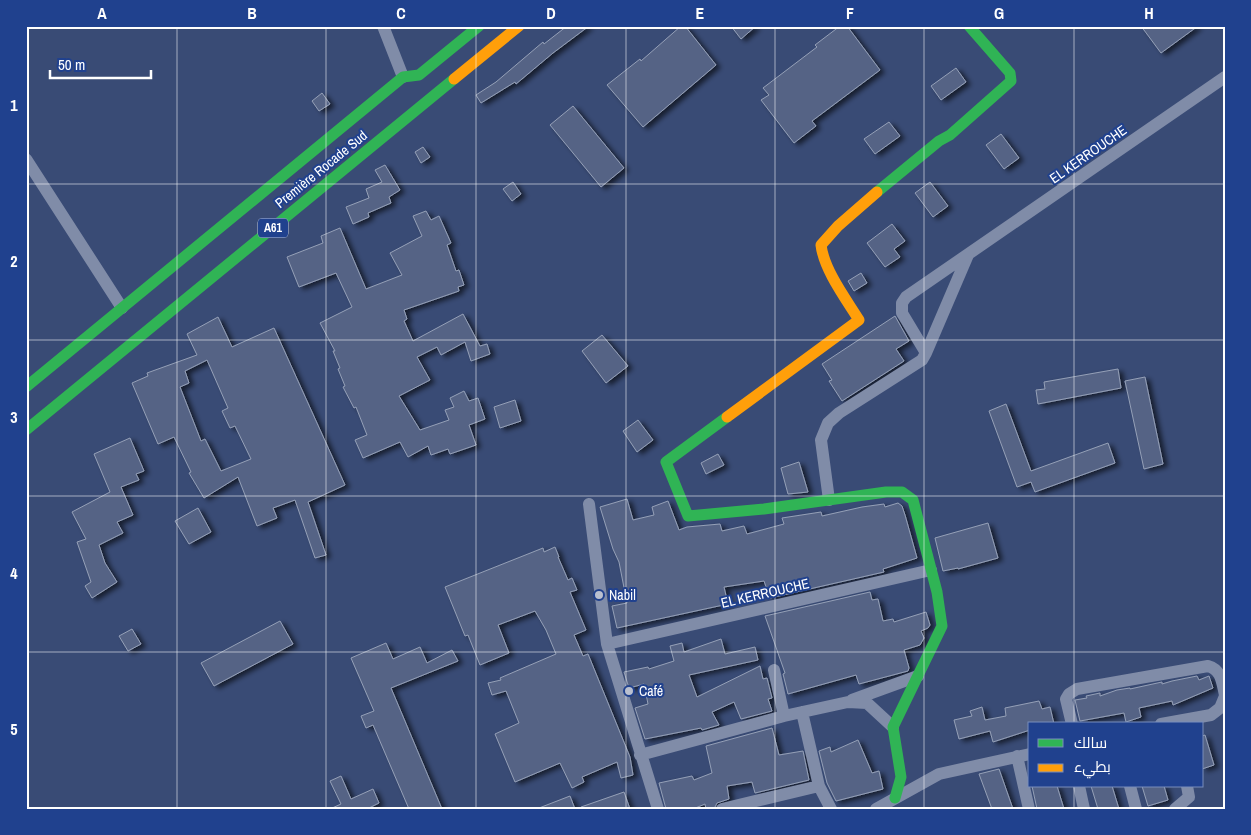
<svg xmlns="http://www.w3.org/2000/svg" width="1251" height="835" font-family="'Archivo Narrow',Cairo,sans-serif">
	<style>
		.building { fill: #556385; stroke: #95a0b7; fill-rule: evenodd; filter: url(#shadow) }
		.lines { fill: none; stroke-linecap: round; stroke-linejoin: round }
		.street { stroke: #808ca8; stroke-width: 12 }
		.fast { stroke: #30b455; stroke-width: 11 }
		.slow { stroke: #ff9f0a; stroke-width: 11 }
		.grid { fill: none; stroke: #fff; stroke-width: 1; stroke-opacity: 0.55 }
		.poi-dot { fill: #bac0cf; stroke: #20418e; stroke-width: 2 }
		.labels { text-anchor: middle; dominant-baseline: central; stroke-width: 4; stroke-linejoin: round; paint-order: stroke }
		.shield { fill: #20418e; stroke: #bcc6dd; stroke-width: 1 }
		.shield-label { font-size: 12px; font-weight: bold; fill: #fff }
		.street-label { font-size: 14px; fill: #fff; stroke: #20418e }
		.poi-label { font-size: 14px; fill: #fff; stroke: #20418e; text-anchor: start }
		.neatline { fill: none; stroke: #fff; stroke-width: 2 }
		.grid-label { font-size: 16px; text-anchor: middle; font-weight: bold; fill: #fff }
	</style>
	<defs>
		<filter id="shadow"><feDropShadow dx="4.5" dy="2.5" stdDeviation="2.5" flood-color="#0009"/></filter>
	</defs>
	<rect width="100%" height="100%" fill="#394b75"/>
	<path class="building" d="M567,26H589L553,53L516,84L515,82L481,103L476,95L496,82L543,42L544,44Z
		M681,26H685L716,65L643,127L607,85L640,59L641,61Z
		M731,26H756L741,39Z
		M840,26H847L880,70L812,121L816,126L794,143L761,100L769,95L763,88L817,47L815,45Z
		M1141,26H1198L1161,53Z
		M956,68L966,82L941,100L931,86Z
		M322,93L330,104L319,111L312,101Z
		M573,106L624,168L601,187L550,125Z
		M889,122L900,136L875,154L864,139Z
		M1001,134L1019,158L1004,169L986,145Z
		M423,147L430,157L421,163L415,152Z
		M385,165L400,190L389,197L391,203L368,213L369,217L353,224L346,207L369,198L366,189L382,182L375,170Z
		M513,182L521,194L512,201L503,189Z
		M930,182L948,206L933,217L915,193Z
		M426,211L431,220L439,216L451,243L447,245L456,271L459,270L464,285L458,287L459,291L404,310L407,319L404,321L413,341L463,314L480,346L487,344L490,354L471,361L465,342L441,355L437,347L417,357L430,380L399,396L420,430L449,420L445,410L454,407L450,398L464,391L469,401L478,398L485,419L469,425L476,445L450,454L448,449L431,455L428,446L408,457L400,442L363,458L355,440L367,435L356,407L354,408L343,387L345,386L338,369L340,368L333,351H335L320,323L352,307L336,273L299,287L287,257L323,243L321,236L340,228L366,289L402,275L390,253L422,236L413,216Z
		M892,224L905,241L894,249L900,257L885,267L867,243Z
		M861,273L867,283L854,291L848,281Z
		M895,316L909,341L896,349L904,361L842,401L829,381L832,380L822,364Z
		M218,317L232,347L274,328L345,485L308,502L326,555L315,558L295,500L273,508L277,518L257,526L238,477L204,498L189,473L191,472L174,437L158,444L132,383L148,376L147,373L197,355L187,334ZM207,360L228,408L222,411L230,428L235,426L251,459L221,471L205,439L201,441L180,387L189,383L185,371Z
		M602,335L628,366L606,383L582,351Z
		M1118,369L1121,388L1038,404L1036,390L1045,389L1044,382Z
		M1145,377L1163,464L1144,469L1125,381Z
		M515,400L521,421L500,428L494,407Z
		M1006,404L1031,471L1108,443L1115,463L1035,492L1031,482L1017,487L989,411Z
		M638,420L653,440L637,452L623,431Z
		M130,438L144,471L136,474L139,480L121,487L133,515L117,522L123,533L99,545L105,563L117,582L92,598L85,586L91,582L77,542L86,539L72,512L110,492L94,454Z
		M718,454L724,465L706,474L701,463Z
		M799,462L808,492L788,494L781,468Z
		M627,499L633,520L654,515L652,507L668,501L679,530L687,527L720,524L722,531L744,526L747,534L784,524L782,518L821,512L822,516L862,507L884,504L885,507L898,503L902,506L905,515L917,558L883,569L884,572L770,598L764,581L724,587L728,604L617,628L612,606L627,603L619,562L613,549L600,507Z
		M198,508L211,532L189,544L175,521Z
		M988,523L998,558L958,569V568L943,571L935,538Z
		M555,547L559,557H558L568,580L572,578L577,590L570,592L586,630L574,635L583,656L588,654L630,757L633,775L621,778L617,762L582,777L584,782L572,788L560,763L515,782L495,734L519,723L506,691L492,695L488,683L501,680L500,678L556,654L546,630L535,611L498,625L509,653L480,665L468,635L465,636L445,587L543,548L544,552Z
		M870,592L872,600L878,599L883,621L893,619L894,622L926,612L930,625L928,628L921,631L924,638L920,645L904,650L909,668L908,671L859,684L856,675L788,694L783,674L785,673L765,616Z
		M280,621L293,644L214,686L201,663Z
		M132,629L141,644L128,651L119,636Z
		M721,639L725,654L755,647L758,660L689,675L697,697L760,666L763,679L767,678L772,698L768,699L772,711L741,719L734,702L712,712L719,725L702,730L701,728L645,739L635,708L648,704L644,684L629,688L624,672L648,667L649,669L674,661L670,646L682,643L684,652Z
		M386,643L393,659L420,647L427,663L452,650L458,661L391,688L442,809H409L373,725L366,728L361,716L374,711L351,658Z
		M1197,676L1199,680L1209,676L1213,688L1173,705L1172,701L1139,708L1141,717L1126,722L1124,713L1080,721L1075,700L1087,698L1086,696L1100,693V696L1117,690L1130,688V689L1162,682V684L1172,681Z
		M1039,701L1042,709L1050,707L1054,724H1030V730L993,742L990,731L959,739L954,720L972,716L970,711L982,707L985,720L1006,716L1005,708Z
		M772,728L779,755L803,751L809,780L755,793L752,782L727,786L729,799L717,803L714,809H706L705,804L693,809H666L659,783L692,776L694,780L712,773L706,746Z
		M1205,735L1214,765L1202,769V736Z
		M858,740L872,773L879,771L883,789L836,801L827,783L819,751L830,747L831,752Z
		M999,769L1013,809H992L979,774Z
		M341,776L351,799L373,789L379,803L367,809H330L341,804L330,781Z
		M1032,786H1057L1064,809H1037Z
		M1091,786H1112L1119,809H1098Z
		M1142,786H1164L1168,800L1148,806Z
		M624,792L630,809H581V807Z
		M570,796L575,809H539V808Z"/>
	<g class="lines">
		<path class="street" d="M383,26L403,77
			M26,159L122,308
			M926,353L902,313V303L906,297L1225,77
			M829,500L821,440L828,423L839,413L922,360L926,353L968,255
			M589,504L607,644L658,809
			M607,644L931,570
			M774,670L784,716
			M852,700L918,676
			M802,712L819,786L831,809
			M1072,724L1066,699L1069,694L1077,689L1208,666C1222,670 1222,683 1225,695
			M1161,724L1211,715L1220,708L1225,696
			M640,755L784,716L848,702L867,703L893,727
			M1017,756L1029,809
			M1079,786L1084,809
			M1130,786L1136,809
			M722,809L819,786
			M876,809L939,774L1030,754
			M1175,809L1189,797L1187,786"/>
		<path class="fast" d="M877,192L939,141L950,135L1011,81L1010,73L969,26
			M26,387L403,77L419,75L479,26
			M727,417L666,462L688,516L764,509L886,492H902L913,500L937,592L942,626L893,727L901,777L895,798
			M26,430L454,79"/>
		<path class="slow" d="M454,79L519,26
			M727,417L859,320C846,299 824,270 821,245L838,226L877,192"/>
	</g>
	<path class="grid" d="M177,26V809M326,26V809M476,26V809M626,26V809M775,26V809M924,26V809M1074,26V724M26,184H1225M26,340H1225M26,496H1225M26,652H1225M1074,786V809"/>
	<g class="poi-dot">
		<circle cx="599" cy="595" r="5"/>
		<circle cx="629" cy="691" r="5"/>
	</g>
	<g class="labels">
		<rect class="shield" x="258" y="218.5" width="30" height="19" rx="4"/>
		<g class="shield-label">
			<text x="273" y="228">A61</text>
		</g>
		<g class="street-label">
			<text transform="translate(1088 154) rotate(-35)">EL KERROUCHE</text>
			<text transform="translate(321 169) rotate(-39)">Première Rocade Sud</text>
			<text transform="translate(765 593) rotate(-13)">EL KERROUCHE</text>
		</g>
		<g class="poi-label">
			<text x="609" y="595">Nabil</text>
			<text x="639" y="691">Café</text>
		</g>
	</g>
	<rect width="1251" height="835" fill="none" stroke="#20418e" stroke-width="55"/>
	<rect x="1028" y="722" width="175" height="65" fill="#20418e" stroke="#798dbb"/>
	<rect x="1038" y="739" width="25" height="8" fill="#30b455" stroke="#798dbb"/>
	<text x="1074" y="748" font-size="15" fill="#ffffff">سالك</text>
	<rect x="1038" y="764" width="25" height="8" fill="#ff9f0a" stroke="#798dbb"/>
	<text x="1074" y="772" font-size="15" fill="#ffffff">بطيء</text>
	<path d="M50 70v8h101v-8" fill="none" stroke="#ffffff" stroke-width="2.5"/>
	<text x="58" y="70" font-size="15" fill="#ffffff" stroke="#20418e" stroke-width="4" paint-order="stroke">50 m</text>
	<rect x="28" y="28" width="1196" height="780" class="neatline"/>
	<g class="grid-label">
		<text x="102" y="19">A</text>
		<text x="252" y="19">B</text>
		<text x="401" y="19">C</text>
		<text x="551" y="19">D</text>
		<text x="700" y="19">E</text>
		<text x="850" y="19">F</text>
		<text x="999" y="19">G</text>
		<text x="1149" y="19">H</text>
		<text x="14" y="111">1</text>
		<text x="14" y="267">2</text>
		<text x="14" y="423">3</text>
		<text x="14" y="579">4</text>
		<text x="14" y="735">5</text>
	</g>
</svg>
